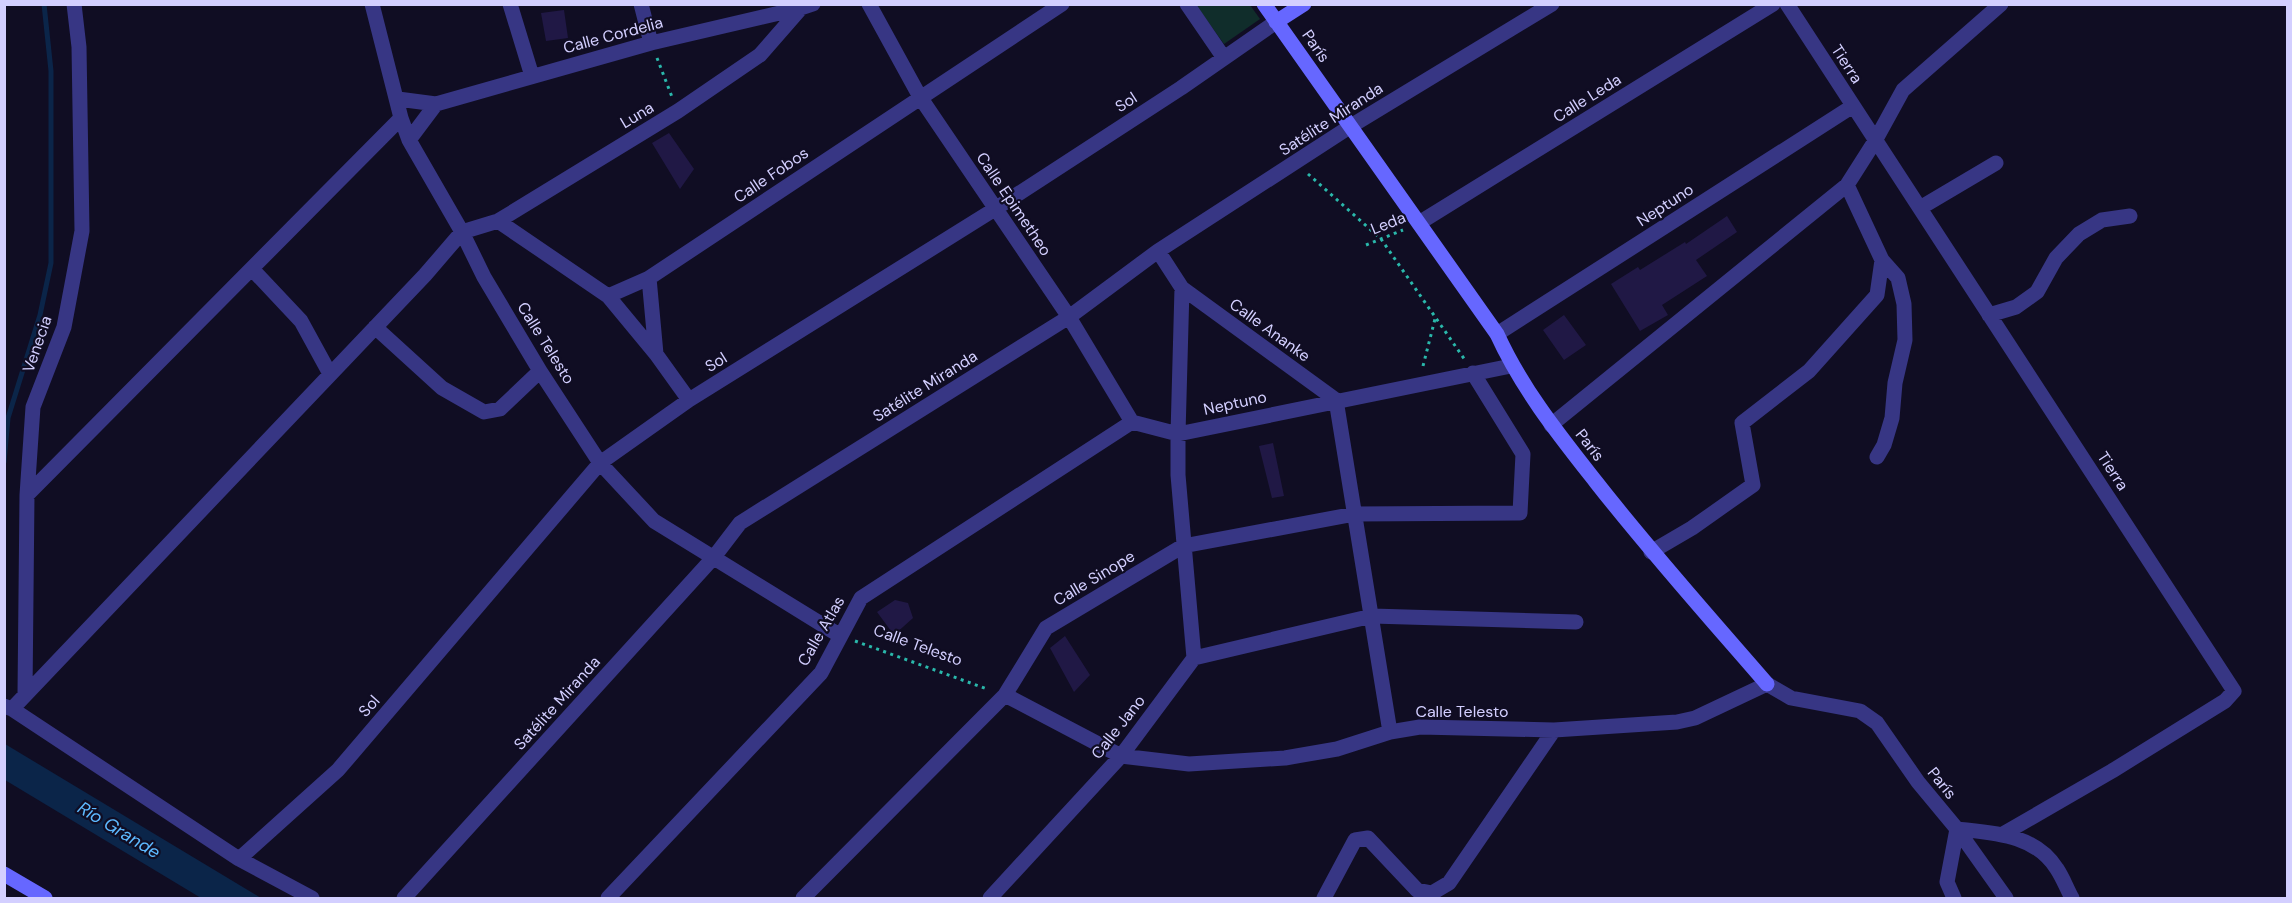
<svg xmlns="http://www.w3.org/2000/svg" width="2292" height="903" font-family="'DM Sans',sans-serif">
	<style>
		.park { fill: #102d2b }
		.water { fill: #0b2549 }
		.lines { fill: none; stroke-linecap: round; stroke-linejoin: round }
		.stream { stroke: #0b2549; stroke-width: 5 }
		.building { fill: #201845 }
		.path { stroke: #2ab8ab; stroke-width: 3; stroke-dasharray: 3 4.5; stroke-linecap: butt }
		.street { stroke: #373684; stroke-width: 15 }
		.secondary { stroke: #6667ff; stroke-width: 15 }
		.labels { text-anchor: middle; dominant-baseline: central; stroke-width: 4.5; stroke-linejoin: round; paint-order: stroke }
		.street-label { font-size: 16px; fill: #d3cfff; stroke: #100d23 }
		.water-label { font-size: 18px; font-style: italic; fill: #5db9ff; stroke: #100d23 }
	</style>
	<rect width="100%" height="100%" fill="#100d23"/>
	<path class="park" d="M1196,5H1250L1260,19L1224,44Z"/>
	<path class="water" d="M4,744H5L261,898H201L5,780Z"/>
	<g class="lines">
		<path class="stream" d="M4,462L8,418L40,315L51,263V71L44,4"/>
	</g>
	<path class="building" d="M564,10L568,38L546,41L541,13Z
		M669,133L694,169L680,189L652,143Z
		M1727,216L1737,232L1696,260L1707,276L1662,305L1668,315L1640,331L1611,284L1638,267L1640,270L1685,242L1686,244Z
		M1564,315L1586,345L1564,360L1543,330Z
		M1273,443L1284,496L1272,498L1259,446Z
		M895,600L908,603L913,618L894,635L877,612Z
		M1065,636L1090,675L1074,692L1050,648Z"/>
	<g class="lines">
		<path class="path" d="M657,58L672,97
			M1308,174L1381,239L1465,360
			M1366,245L1403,230
			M1423,366L1435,319
			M855,641L987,689"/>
		<path class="street" d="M372,4L401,118L409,140L462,232L484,277L540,371L600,463L654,521L839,635
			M510,4L532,76
			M641,4L651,43
			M869,4L920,97L1069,317L1132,422
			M1187,4L1224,58
			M1787,4L2234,691L2225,701L2112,771L2003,834
			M398,99L436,104L651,43L801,8
			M409,140L436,104
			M1920,208L1996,163
			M498,221L608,296L656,354L689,400
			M1419,223L1773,4
			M252,269L301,321L330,374
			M649,278L656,354
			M1182,288L1336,400L1390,732
			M608,296L649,278L1062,4
			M1989,315L2016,307L2037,292L2056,258L2079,234L2102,220L2130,216
			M375,327L442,388L484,412L500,409L540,371
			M1497,334L1853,106
			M1551,425L1847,185L1875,141L1903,90L2001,4
			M1877,457L1884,445L1892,418L1895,383L1905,340L1904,304L1898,278L1882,260
			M27,495L401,118
			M1651,552L1692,528L1753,485L1742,423L1809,371L1877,295L1882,260L1847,185
			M1194,658L1372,616L1576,622
			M25,694L27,495L33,407L64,327L82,231L79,47L74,4
			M1005,695L1121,756L1189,764L1285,758L1337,749L1390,732L1420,727L1554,730L1677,722L1695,718L1767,684L1791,698L1860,711L1877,723L1918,782L1957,829L2006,898
			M4,706L12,709L239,859L312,898
			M12,709L425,275L462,232L498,221L678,111L760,55L801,8L813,4
			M1957,829C1994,833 2035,834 2057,869C2063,878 2067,889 2072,898
			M239,859L338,770L600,463L689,400L995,209L1181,88L1276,22
			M404,898L714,557L740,523L1069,317L1158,251L1351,126L1552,4
			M608,898L821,673L861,598L1132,422L1178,434L1511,366
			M803,898L1005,695L1046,628L1183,546L1355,514L1520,513L1523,454L1473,373
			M990,898L1121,756L1194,658L1178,475V434L1182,288L1158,251
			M1324,898L1355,840L1368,838L1417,890L1432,893L1449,883L1554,730
			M1954,898L1947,882L1957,829"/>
		<path class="secondary" d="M1264,4L1497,334C1522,389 1559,435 1596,482C1650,551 1709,617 1767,684
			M1276,22L1304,4
			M4,874L45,898"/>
	</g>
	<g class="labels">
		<g class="street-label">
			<text transform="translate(613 35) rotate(-15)">Calle Cordelia</text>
			<text transform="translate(1316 46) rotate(55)">París</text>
			<text transform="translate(1847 64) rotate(57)">Tierra</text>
			<text transform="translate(1587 98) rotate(-32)">Calle Leda</text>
			<text transform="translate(1126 102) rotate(-33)">Sol</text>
			<text transform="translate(637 115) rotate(-31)">Luna</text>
			<text transform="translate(1331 119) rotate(-33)">Satélite Miranda</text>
			<text transform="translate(771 175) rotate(-34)">Calle Fobos</text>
			<text transform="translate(1014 204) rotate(56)">Calle Epimetheo</text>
			<text transform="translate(1665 205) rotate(-33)">Neptuno</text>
			<text transform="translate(1388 223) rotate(-22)">Leda</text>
			<text transform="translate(1270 330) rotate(36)">Calle Ananke</text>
			<text transform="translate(546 343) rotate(58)">Calle Telesto</text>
			<text transform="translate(37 344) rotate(-71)">Venecia</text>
			<text transform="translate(716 362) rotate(-32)">Sol</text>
			<text transform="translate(925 386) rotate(-32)">Satélite Miranda</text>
			<text transform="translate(1235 403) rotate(-12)">Neptuno</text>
			<text transform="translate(1590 445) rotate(52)">París</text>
			<text transform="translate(2113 471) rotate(57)">Tierra</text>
			<text transform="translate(1094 578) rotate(-31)">Calle Sinope</text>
			<text transform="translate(821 631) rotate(-60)">Calle Atlas</text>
			<text transform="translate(918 645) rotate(20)">Calle Telesto</text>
			<text transform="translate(557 703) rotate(-48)">Satélite Miranda</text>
			<text transform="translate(369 706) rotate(-49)">Sol</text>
			<text x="1462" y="711">Calle Telesto</text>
			<text transform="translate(1118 727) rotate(-52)">Calle Jano</text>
			<text transform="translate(1942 783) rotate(51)">París</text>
		</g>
		<g class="water-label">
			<text transform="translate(119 830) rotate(31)">Río Grande</text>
		</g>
	</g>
	<rect width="2292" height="903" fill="none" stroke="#d3cfff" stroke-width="12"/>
</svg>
